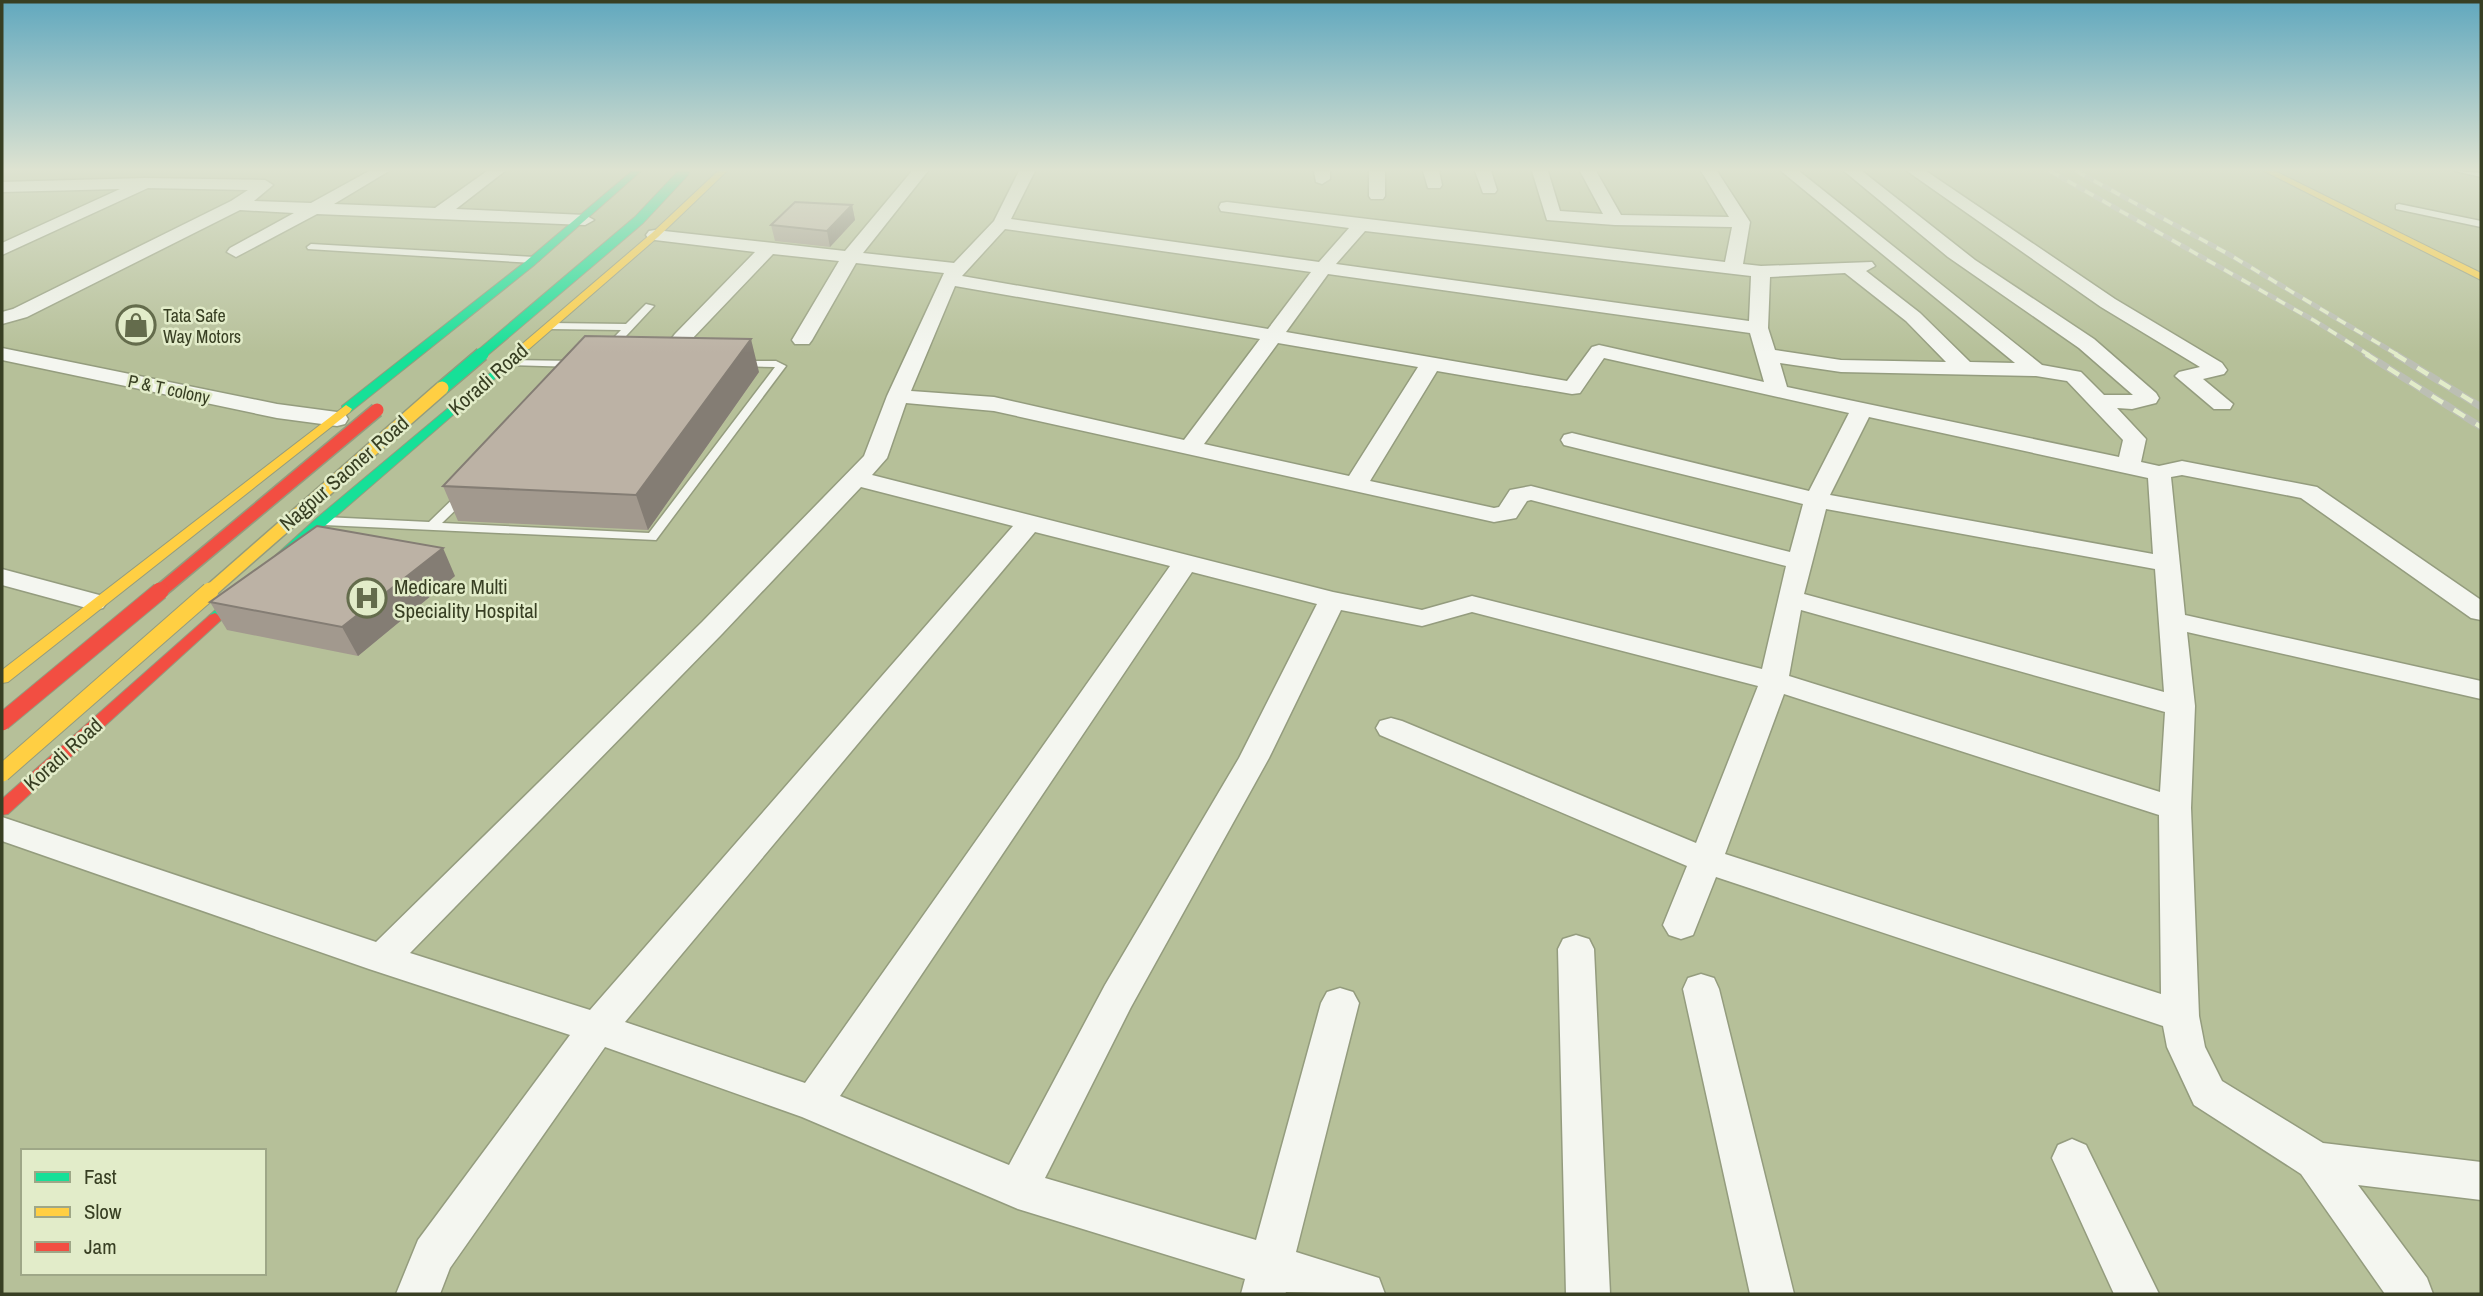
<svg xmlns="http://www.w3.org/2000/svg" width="2483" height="1296" font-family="'Archivo Narrow',sans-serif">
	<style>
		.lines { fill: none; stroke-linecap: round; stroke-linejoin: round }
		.lane-casing { stroke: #949c7e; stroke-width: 3 }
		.street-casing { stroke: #949c7e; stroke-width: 3 }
		.fast-casing { stroke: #949c7e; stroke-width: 2 }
		.slow-casing { stroke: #949c7e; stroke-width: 2 }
		.jam-casing { stroke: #949c7e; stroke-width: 2 }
		.lane { fill: #f4f6f0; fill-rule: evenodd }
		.street { fill: #f4f6f0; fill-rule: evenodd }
		.fast { fill: #16e098; fill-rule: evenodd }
		.slow { fill: #ffcf43; fill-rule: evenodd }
		.jam { fill: #f24e42; fill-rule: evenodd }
		.rail-far1-casing { stroke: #bcbfb4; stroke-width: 5 }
		.rail-casing { stroke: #bcbfb4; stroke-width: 7 }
		.rail-far1 { stroke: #e2ecc9; stroke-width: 3.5; stroke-dasharray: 10; stroke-linecap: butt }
		.rail { stroke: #e2ecc9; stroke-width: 4.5; stroke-dasharray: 13; stroke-linecap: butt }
		.fast-bridge-far1-casing { stroke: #949c7e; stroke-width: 12; stroke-linecap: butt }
		.fast-bridge-casing { stroke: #949c7e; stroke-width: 16; stroke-linecap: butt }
		.slow-bridge-far1-casing { stroke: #949c7e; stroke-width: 16; stroke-linecap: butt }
		.slow-bridge-casing { stroke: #949c7e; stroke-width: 19; stroke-linecap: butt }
		.jam-bridge-far1-casing { stroke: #949c7e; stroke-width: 16; stroke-linecap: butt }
		.jam-bridge-casing { stroke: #949c7e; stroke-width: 19; stroke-linecap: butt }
		.fast-bridge-far1 { stroke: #16e098; stroke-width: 10 }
		.fast-bridge { stroke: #16e098; stroke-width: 13 }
		.slow-bridge-far1 { stroke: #ffcf43; stroke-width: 13 }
		.slow-bridge { stroke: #ffcf43; stroke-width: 17 }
		.jam-bridge-far1 { stroke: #f24e42; stroke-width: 13 }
		.jam-bridge { stroke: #f24e42; stroke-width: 17 }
		.wall { fill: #a2998e }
		.shaded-wall { fill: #847d74 }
		.building { fill: #bcb2a5; stroke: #847d74; stroke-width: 2 }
		.labels { text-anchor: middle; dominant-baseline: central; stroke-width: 5; stroke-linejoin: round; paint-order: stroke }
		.far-poi-label { font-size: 18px; fill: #383f23; stroke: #e2ecc9; text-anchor: start }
		.far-street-label { font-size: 18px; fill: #383f23; stroke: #e2ecc9 }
		.street-label { font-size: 21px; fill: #383f23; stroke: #e2ecc9 }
		.poi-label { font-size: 21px; fill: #383f23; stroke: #e2ecc9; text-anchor: start }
	</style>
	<rect width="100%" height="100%" fill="#b6c099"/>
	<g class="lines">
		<g class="lane-casing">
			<path id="lane" d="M2455,171L2481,173V177Z
				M2399,204L2481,221V227L2396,209V205Z
				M311,244L534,257L539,260L534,263L308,249L307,247Z
				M646,304L654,306L612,351L608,352L603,349L621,330L550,329L545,326L550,323L626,324Z
				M508,360L577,361L582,364L577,367L504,365L503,363Z
				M740,361H776L786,366L656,540L324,525L318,521L324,517L429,522L462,490H470L472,493L470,496L442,523L649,533L775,367L736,366V362Z"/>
		</g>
		<g class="street-casing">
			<path id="street" d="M369,171H389L334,204L435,208L487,171H505L456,209L585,215L594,220L585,225L317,214L236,257L227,252L230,248L294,213L240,210L27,317L2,324V312L13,309L231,201L248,190L148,188L2,255V243L120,189L2,192V182L145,178L265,180L273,185L254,201L311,203Z
				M912,171H928L863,253L954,263L994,221L1019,171H1035L1011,219L1319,262L1349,228L1221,211L1219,207L1221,203L1227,202L1725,262L1732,227L1615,225L1547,220L1532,171H1548L1560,211L1603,214L1580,171H1596L1621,215L1729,217L1701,171H1717L1750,222L1743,264L1761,266L1872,262L1875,266L1866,271L1920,313L1970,362L2015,363L1781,171H1799L2042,365L2081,372L2104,395H2133L2079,348L1948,257L1844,171H1862L1975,260L2094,339L2156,393L2159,398L2156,403L2132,409L2117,408L2146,439L2141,462L2159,466L2182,461L2317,487L2481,600V620L2471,618L2301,498L2182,475L2171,477L2185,615L2481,681V699L2187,632L2195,706L2191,808L2199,1016L2205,1047L2222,1081L2323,1143L2481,1162V1200L2358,1185L2427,1278L2433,1294H2385L2301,1174L2194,1105L2167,1047L2163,1026L1716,877L1693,935L1681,939L1669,935L1663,925L1687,866L1380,735L1376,728L1380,721L1391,718L1402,721L1696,843L1758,686L1472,612L1422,626L1341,610L1269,758L1131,1007L1045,1178L1256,1240L1321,1003L1327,992L1340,988L1353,992L1359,1003L1296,1252L1379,1278L1385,1294L1286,1292L1285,1294H1241L1245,1279L1018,1209L802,1117L605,1047L450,1268L440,1294H396L418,1240L570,1035L369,969L2,841V817L376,942L702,622L864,456L887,396L944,273L856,263L812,340L809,344H795L792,340L839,261L773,254L689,342H675L672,338L675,334L755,252L655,240L649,239L646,235L649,231L655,230L845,251ZM1005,229L1311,272L1268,329L962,276ZM1365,231L1751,276L1749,321L1336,264ZM1845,273L1906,321L1946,362L1841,360L1775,350L1768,328L1770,277ZM1328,274L1750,333L1764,382L1599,345L1592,347L1567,381L1286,332ZM955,286L1260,339L1184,440L994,397L911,391ZM1278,343L1418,367L1349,476L1204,444ZM1604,358L1849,413L1809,491L1572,433L1564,435L1561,440L1564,445L1803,504L1790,552L1531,486L1510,490L1499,507L1494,508L1370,481L1437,371L1572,394L1580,393ZM1780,363L1841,372L2036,376L2067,381L2123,440L2119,457L1787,387ZM906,403L994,411L1494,522L1516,518L1527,501L1531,500L1786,566L1762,669L1472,596L1422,610L1333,592L872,475L887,458ZM1869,417L2148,478L2153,554L1830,495ZM861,487L1013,526L590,1010L410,953L722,634ZM1826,509L2155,569L2164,692L1804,594ZM1035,532L1170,566L805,1083L625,1022ZM1192,572L1317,604L1239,758L1105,985L1009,1165L840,1096ZM1801,610L2165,712L2160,792L1789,676ZM1784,694L2159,815L2161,994L1725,854Z
				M1314,171H1330V179L1322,184L1316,182Z
				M1369,171H1385V196L1383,199H1371L1369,196Z
				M1423,171H1439L1442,185L1440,188H1428Z
				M1475,171H1491L1497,190L1495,193H1483Z
				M1907,171H1926L2115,299L2222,363L2227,370L2224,374L2203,379L2233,404L2230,409H2214L2175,376L2179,372L2200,367L2101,307Z
				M2,348L277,404L337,412L345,414L348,419L345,424L337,426L277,418L2,360Z
				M2,569L103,596L107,602L103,608L94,610L2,585Z
				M1576,935L1589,939L1594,949L1610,1294H1566L1558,949L1563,939Z
				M1701,974L1714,978L1719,989L1794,1294H1750L1683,989L1688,978Z
				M2072,1139L2086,1145L2159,1294H2114L2052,1158L2058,1145Z"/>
		</g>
		<g class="fast-casing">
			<path id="fast" d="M632,171H641L533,266L350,412H342V406L525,262Z
				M525,344L529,345V349L327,524L220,621H210L207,618L210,615L317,518Z"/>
		</g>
		<g class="slow-casing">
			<path id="slow" d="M718,171H727L658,237L529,349H521V345L652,233Z
				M2264,171H2275L2481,273V280Z
				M346,405L352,409L350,412L8,682L2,683V670Z"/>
		</g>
		<g class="jam-casing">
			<path id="jam" d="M215,613L223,618L220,621L8,814L2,815V799L210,615Z"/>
		</g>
		<use href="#lane" class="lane"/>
		<use href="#street" class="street"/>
		<use href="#fast" class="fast"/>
		<use href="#slow" class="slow"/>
		<use href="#jam" class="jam"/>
		<g class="rail-far1-casing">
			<path id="rail-far1" d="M2050,171L2315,321L2369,355
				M2076,171L2230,255L2398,355"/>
		</g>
		<g class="rail-casing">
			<path id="rail" d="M2366,354L2481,427
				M2395,354L2481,407"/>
		</g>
		<use href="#rail-far1" class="rail-far1"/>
		<use href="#rail" class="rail"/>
		<g class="fast-bridge-far1-casing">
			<path id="fast-bridge-far1" d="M480,355L639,220L685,171"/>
		</g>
		<g class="fast-bridge-casing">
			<path id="fast-bridge" d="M442,388L482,354"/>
		</g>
		<g class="slow-bridge-far1-casing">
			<path id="slow-bridge-far1" d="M208,593L442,388"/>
		</g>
		<g class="slow-bridge-casing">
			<path id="slow-bridge" d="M2,773L210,591"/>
		</g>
		<g class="jam-bridge-far1-casing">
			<path id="jam-bridge-far1" d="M158,593L377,410"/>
		</g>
		<g class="jam-bridge-casing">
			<path id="jam-bridge" d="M2,722L160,591"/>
		</g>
		<use href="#fast-bridge-far1" class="fast-bridge-far1"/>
		<use href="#fast-bridge" class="fast-bridge"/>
		<use href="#slow-bridge-far1" class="slow-bridge-far1"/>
		<use href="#slow-bridge" class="slow-bridge"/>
		<use href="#jam-bridge-far1" class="jam-bridge-far1"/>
		<use href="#jam-bridge" class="jam-bridge"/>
	</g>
	<path class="wall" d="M852,205L855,220L830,247L775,241L771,225Z
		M759,372L648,530L458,521L443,486Z
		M455,576L358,656L227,630L210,602Z"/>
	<path class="shaded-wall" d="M852,205L855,220L830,247L827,231Z
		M751,339L759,372L648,530L636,495Z
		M443,548L455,576L358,656L342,627Z"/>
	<path class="building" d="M795,202L852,205L827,231L771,225Z
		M585,336L751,339L636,495L443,486Z
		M317,526L443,548L342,627L210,602Z"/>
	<linearGradient id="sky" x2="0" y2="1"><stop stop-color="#61a8be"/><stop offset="0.48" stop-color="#dee3d1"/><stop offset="1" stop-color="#dee3d1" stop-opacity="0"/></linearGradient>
	<rect width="2483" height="353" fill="url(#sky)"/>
	<defs>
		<g id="shop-ring" transform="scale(2.0125)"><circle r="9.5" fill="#e2ecc9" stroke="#646c4c" stroke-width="1.5"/><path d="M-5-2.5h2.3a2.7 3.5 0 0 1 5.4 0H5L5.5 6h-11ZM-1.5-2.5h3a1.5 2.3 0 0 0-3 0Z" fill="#646c4c"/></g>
		<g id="hospital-ring" transform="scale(2.0125)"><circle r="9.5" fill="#e2ecc9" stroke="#646c4c" stroke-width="1.5"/><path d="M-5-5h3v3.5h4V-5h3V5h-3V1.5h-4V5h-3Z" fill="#646c4c"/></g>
	</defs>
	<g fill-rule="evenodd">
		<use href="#shop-ring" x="136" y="325"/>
		<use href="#hospital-ring" x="367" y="598"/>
	</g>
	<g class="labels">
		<g class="far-poi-label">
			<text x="163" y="315">Tata Safe<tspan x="163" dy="21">Way Motors</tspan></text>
		</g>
		<g class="far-street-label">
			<text transform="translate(169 389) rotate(12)">P &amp; T colony</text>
		</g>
		<g class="street-label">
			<text transform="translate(488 379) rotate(-41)">Koradi Road</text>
			<text transform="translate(344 473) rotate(-41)">Nagpur Saoner Road</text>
			<text transform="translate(63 754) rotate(-42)">Koradi Road</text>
		</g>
		<g class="poi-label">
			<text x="394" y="586">Medicare Multi<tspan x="394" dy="24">Speciality Hospital</tspan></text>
		</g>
	</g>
	<rect width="2483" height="1296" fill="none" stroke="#383f23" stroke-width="7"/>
	<rect x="21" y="1149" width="245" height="126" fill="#e2ecc9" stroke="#9ea787" stroke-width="2"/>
	<rect x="35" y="1172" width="35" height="10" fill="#16e098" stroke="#9ea787" stroke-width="2"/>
	<text x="84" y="1184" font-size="21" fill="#383f23">Fast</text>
	<rect x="35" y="1207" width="35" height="10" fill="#ffcf43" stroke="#9ea787" stroke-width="2"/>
	<text x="84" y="1219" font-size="21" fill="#383f23">Slow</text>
	<rect x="35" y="1242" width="35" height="10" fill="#f24e42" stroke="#9ea787" stroke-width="2"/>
	<text x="84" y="1254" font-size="21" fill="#383f23">Jam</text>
</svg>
